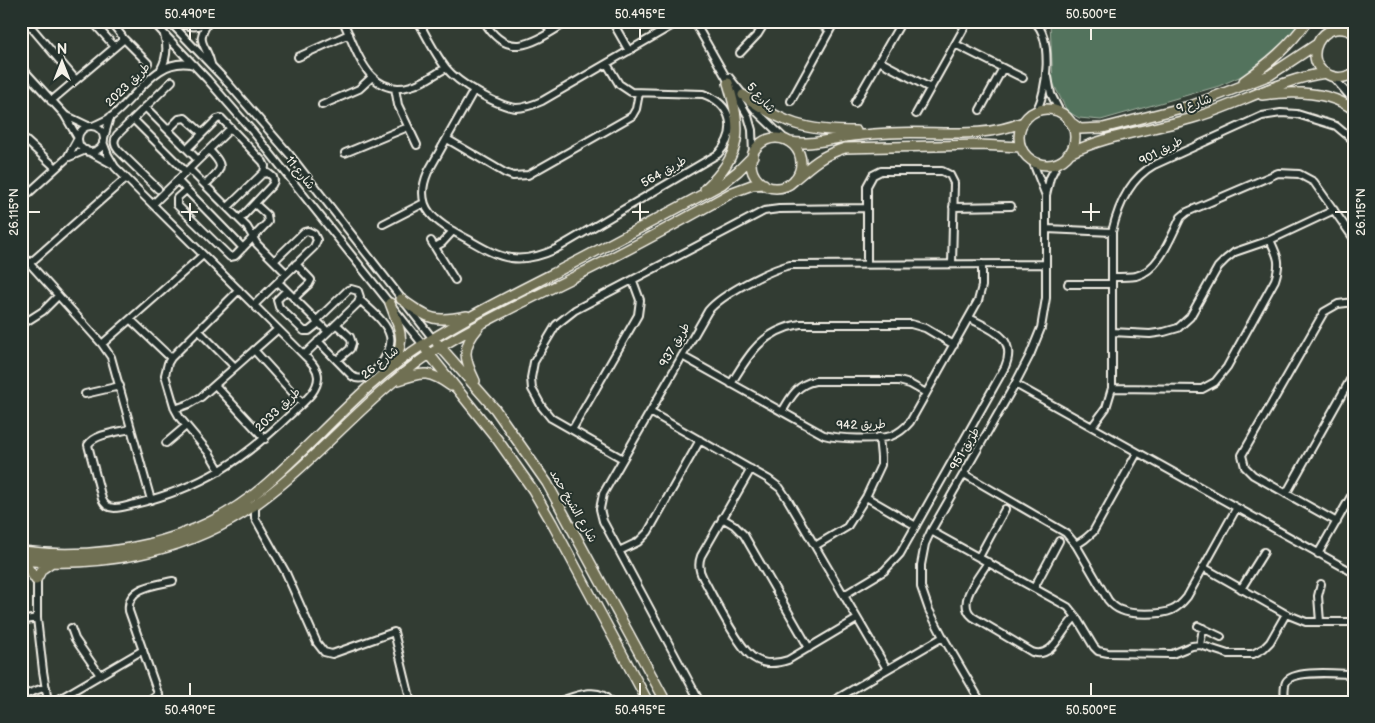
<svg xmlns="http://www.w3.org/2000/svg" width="1375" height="723" font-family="'Balsamiq Sans','Playpen Sans Arabic',sans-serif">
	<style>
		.green { fill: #52735d; stroke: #a3b2a2 }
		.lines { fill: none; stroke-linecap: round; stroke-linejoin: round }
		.minor-casing { stroke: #f4f1e8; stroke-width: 10 }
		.major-casing { stroke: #f4f1e8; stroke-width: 12 }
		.minor { stroke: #26332d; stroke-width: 6 }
		.major { stroke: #706f52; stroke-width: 9 }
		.ticks { fill: none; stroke: #f4f1e8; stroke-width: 2 }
		.labels { text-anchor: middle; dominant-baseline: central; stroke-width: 4; stroke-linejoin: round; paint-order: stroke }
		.street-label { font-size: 12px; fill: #f4f1e8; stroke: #26332d }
		.neatline { fill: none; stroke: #f4f1e8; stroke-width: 2 }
		.ticks-label { font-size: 12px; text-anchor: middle; fill: #f4f1e8 }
	</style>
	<rect width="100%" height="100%" fill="#323c33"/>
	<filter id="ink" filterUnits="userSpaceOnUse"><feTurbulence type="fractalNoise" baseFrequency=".02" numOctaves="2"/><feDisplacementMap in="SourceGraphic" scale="10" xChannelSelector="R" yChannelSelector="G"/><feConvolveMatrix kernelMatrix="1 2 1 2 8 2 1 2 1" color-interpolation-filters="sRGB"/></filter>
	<g filter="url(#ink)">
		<path class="green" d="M1047,21H1303L1279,51L1255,70L1219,86L1101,120L1079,118L1067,111L1053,83L1050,23Z"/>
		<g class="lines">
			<g class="minor-casing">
				<path id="minor" d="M26,21L76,80
					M92,21L115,47
					M152,21L207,79L254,133L423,345
					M169,21L226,81L290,155L433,339
					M178,21C189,28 196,28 207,22
					M209,21C194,44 206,42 211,64
					M343,21C357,51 369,99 411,86C424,83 435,74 446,68
					M418,21C427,37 435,54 446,68C458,83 497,106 516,108C525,108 533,105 542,101L680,21
					M484,21C509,64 537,40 569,21
					M544,21L551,32
					M612,21L629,51
					M694,21L748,116L752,130L753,154
					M815,21L830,30
					M1034,21C1053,38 1048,91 1036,111
					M123,38L148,63
					M955,44L1023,78
					M740,53L758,34L766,21
					M298,57L349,34
					M879,61L930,88
					M21,67L64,114L78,138L67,158
					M161,69C167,58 168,47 164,35
					M729,77L757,112L786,140
					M1048,77L1051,94L1060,112
					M1333,77L1354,101
					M395,88L398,105L417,145
					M474,90L428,172C411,211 440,224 469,240C483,248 496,256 511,258C527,260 541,256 556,249L718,154C739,131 732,104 703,94L631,92L619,84L607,64
					M51,101L122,41V36L110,21
					M791,101L835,21
					M855,103L902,21
					M322,105L359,89L372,77
					M145,107L198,160
					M980,110L1003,68
					M916,114L968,21
					M65,115L88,126
					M133,119L186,172
					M93,126C99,123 105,121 111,117C137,98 156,55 194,65
					M78 139a13 13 0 1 1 26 0a13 13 0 1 1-26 0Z
					M168,130L179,119L185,118L202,133
					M21,136L56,168
					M104,138L110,117
					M447,139L505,173L513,176L528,175L632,116L636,109L639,93
					M103,142L108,155L115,167L304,355C310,361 318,368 318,377C318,392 302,403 292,413C242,461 203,487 135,504C124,506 108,514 102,499L88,445C94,434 119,432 131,429
					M187,149L217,119L221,118L263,162L265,166L264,173
					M90,152L112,164
					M345,153L408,127
					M189,169L247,227L257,244L286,273
					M177,180L243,248
					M205,185C222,168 226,168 209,150
					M158,189L118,150C114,145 113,141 117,135L172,81
					M186,190L177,198V205L230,257L235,256L268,222L267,215L255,204
					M1046,195L1050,178L1058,162
					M21,200L67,158L86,150
					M153,204L231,128
					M228,207L262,174L268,173L273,177L274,181L272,185L240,219
					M953,207L1011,206
					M383,224L424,203
					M1047,229L1112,232
					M431,241L455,280
					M435,247L442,243L453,231
					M21,254L102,344L111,357L151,500
					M29,264L126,178
					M867,264V186L873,175L881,171H942L950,175L954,183L952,264
					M1112,277C1120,277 1129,277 1136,276C1160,270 1171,236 1181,217L1187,212L1278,173L1299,174L1314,182L1354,239
					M278,282L328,332
					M1068,284H1112
					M286,291L277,300L279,307L304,331H309L319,323
					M294,298L309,284L311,280L296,264
					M254,305L314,247L317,240L314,234L308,231L304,232L274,261
					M131,320L171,358
					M336,324L350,337L352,343L350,349L337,360
					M21,325L43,311L58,296
					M199,331L235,367
					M1112,332L1150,334L1164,332L1178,328L1190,317L1218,267L1226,259L1235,252L1270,240L1334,210
					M318,341L352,376C368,388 394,353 390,336C386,321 370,310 360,300
					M102,344L203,255
					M254,350L302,403
					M304,355L358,303L360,297L358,291L351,289L348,290L316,321
					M682,356L824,435C838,439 877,440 891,436C899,433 905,428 910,422L978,301L982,286V264
					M731,384C749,354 762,331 800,324H911L925,328L954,345
					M1015,384L1354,573
					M215,385L265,439
					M1112,388L1202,389L1215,382L1227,367L1275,280C1281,262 1278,257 1270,240
					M85,394L120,386
					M175,409L189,404L201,397L278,329
					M650,412L768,479L780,488L788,500L887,669
					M782,412C790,398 797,384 815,381H899L910,384L926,393
					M1092,427L1106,408L1112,388V232C1118,206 1129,179 1154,165L1262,116L1281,113L1297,114L1336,126L1354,141
					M572,430L638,315L640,300L633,281
					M166,443L186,426
					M623,459L551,418L542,407L532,389L531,378L534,362L556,325L575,310L764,211L779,209L866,208
					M751,469L701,556C698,564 699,571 703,578C713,596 739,649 754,658C764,665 776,664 788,660L857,619
					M220,471L210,454L180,418L175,409L165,375L168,363L171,358L239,290
					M964,474L1066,533L1076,545L1108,600C1112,605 1115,608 1121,610C1131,615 1162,615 1172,610C1179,607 1183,602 1187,597L1236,509
					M1286,494L1354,373
					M866,497L916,526
					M255,505V518L286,573L317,643L324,652L332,654L394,632L411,702
					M722,518L734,525L744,535L809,648
					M1337,522L1253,475L1245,467L1242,455L1324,312L1338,304L1354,302
					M931,531L1068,607L1076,617L1094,647L1098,651L1108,653L1172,654L1192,646L1200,645L1228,654H1253L1264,648L1270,642L1286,614
					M1076,545L1085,539L1093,532L1137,453
					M815,546L847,527L866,497L881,465V457L879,437
					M619,551L638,542L648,532L700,440
					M1318,554L1354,491
					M979,557L1005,509
					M988,562C979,577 955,603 973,617L1032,652C1054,660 1062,627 1076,617
					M1203,567L1286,614L1306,622H1354
					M37,576V618L43,671L48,702
					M1034,588L1059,541
					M1241,589L1264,552
					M844,595L884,571L900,554L1005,367C1018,337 990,329 969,318
					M21,621L37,618
					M1320,622L1318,596L1321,584
					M1198,626L1221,637
					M71,628L75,639L100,675
					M1200,645L1203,628
					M1352,674L1353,702
					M21,696L46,687
					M54,702L143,650
					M148,702L159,694
					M161,702L129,611C126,587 155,585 173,581
					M558,702C573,697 599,685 610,702
					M700,702L603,521L600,509L603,494L708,311C722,294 769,270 790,265L1046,264
					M831,702L943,637
					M981,702L943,637L929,610L921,587V565L925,544L931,531L1015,384L1030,355L1041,328L1046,298V196L1032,160
					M1285,702C1285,696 1283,688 1286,682C1293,669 1340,674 1354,674"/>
			</g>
			<g class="major-casing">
				<path id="major" d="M1354,33C1321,14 1298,64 1331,76C1339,79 1347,77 1354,73
					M1244,81C1268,64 1290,46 1307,21
					M743,95C784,124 805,131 856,131
					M1262,95C1292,91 1329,90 1354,110
					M1019 137a28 28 0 1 1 56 0a28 28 0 1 1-56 0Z
					M1069,121L1080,129L1103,128L1193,105L1270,75L1317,44
					M751 163a25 25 0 1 1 50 0a25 25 0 1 1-50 0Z
					M790,142C808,145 822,141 839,138C856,135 873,134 890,133C934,130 982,140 1023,122
					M1068,154C1108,134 1154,130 1196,117C1240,104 1280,79 1326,73
					M794,180C811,165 822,155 845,148L980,145L1021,147
					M705,189C743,154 742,130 728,83
					M401,299C430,319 432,323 467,316
					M390,303C399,328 408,341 391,366
					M437,343L495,409L547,483L666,702
					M426,350L497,439L533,490L552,523L648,702
					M399,380C423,371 430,371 451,386
					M475,381C464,358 461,348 478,328
					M21,551C105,561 198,543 263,487C317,441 363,383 424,344C470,315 519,291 568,266C619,239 671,212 722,184L738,171L753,156
					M21,560C97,568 178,554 243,513C268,497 292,476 313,456C355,417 393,376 442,346C486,319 534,297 580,274C632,248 683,220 733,192L752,185L764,184
					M21,563L28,568L36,580
					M36,580L42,569L52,562"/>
			</g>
			<use href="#minor" class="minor"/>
			<use href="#major" class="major"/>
		</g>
	</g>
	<path class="ticks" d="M190,28V40M640,28V40M1091,28V40M190,203V221M640,203V221M1091,203V221M28,212H40M181,212H198M632,212H649M1082,212H1100M1335,212H1348M190,683V696M640,683V696M1091,683V696"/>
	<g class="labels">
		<g class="street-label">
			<text transform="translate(128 85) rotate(-44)">طريق 2023</text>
			<text transform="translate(761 98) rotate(48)">شارع 5</text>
			<text transform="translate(1194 104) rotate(-17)">شارع 9</text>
			<text transform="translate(1161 151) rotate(-28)">طريق 901</text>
			<text transform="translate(664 172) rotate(-30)">طريق 564</text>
			<text transform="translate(300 173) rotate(51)">شارع 11</text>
			<text transform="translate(675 345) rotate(-60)">طريق 937</text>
			<text transform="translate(380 363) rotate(-39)">شارع 26</text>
			<text transform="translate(278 410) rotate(-44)">طريق 2033</text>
			<text transform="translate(861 425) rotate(-1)">طريق 942</text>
			<text transform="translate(965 449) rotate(-60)">طريق 951</text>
			<text transform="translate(573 506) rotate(60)">شارع الشيخ حمد</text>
		</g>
	</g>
	<rect width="1375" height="723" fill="none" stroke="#26332d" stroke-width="55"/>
	<g transform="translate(62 62)" stroke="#26332d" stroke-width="4" paint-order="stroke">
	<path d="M0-4L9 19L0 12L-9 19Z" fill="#f4f1e8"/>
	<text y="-8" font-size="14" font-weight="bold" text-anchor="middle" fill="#f4f1e8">N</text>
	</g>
	<rect x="28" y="28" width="1320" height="668" class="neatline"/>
	<g class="ticks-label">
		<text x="190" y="18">50.490°E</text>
		<text x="640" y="18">50.495°E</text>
		<text x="1091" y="18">50.500°E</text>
		<text transform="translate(14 212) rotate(-90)" y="4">26.115°N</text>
		<text transform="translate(1361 212) rotate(-90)" y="4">26.115°N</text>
		<text x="190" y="714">50.490°E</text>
		<text x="640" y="714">50.495°E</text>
		<text x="1091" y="714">50.500°E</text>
	</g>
</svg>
